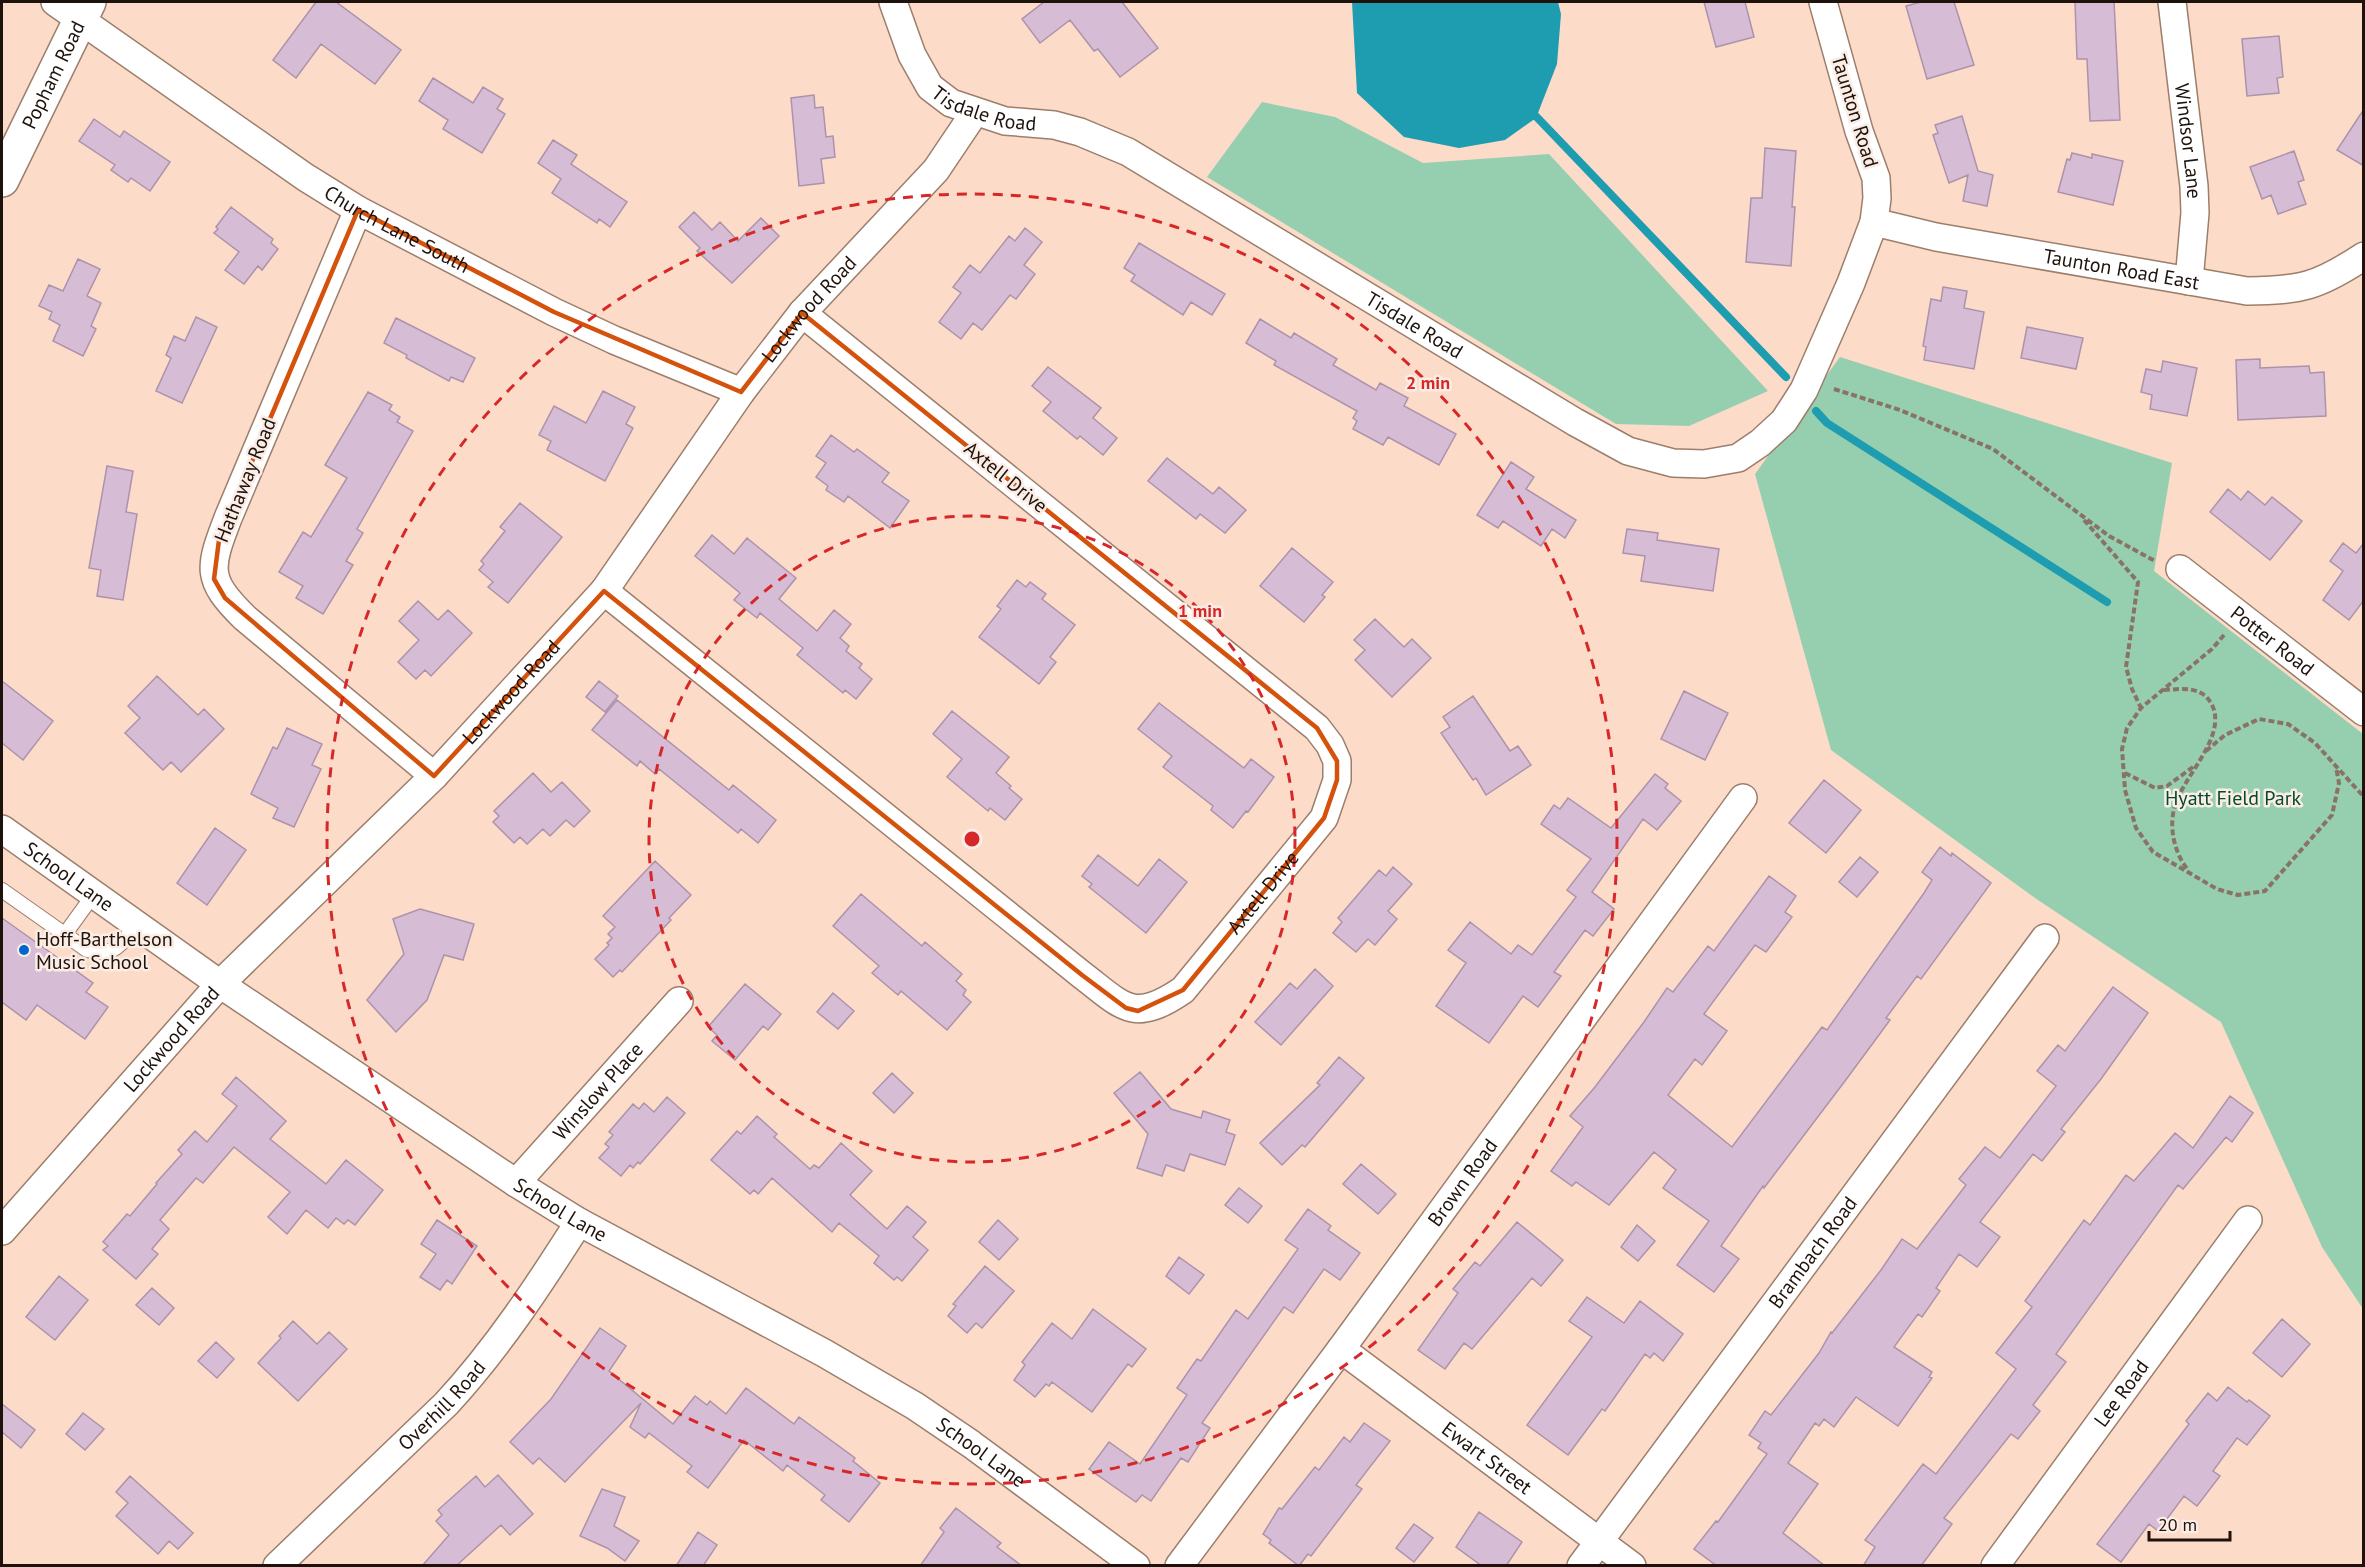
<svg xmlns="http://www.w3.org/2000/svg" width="2365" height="1567" font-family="'PT Sans',sans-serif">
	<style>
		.green { fill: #96cfaf }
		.water { fill: #1e9cb0 }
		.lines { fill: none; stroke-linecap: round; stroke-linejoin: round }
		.stream { stroke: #1e9cb0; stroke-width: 8 }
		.building { fill: #d6bcd5; stroke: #ac93ab; stroke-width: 1.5 }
		.service-casing { stroke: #9c7e6c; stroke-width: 16 }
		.minor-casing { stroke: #9c7e6c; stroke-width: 30 }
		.secondary-casing { stroke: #9c7e6c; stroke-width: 36 }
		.path { stroke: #887366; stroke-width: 4; stroke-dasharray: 6 3; stroke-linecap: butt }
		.service { stroke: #fff; stroke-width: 14 }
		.minor { stroke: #fff; stroke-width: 27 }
		.secondary { stroke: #fff; stroke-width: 33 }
		.marked { fill: none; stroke: #d4520c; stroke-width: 4.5; stroke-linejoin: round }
		.ring { fill: none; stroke: #d62828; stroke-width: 3; stroke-dasharray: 10 8 }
		.poi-dot { fill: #0067cf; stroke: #fbede5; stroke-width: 2 }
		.labels { text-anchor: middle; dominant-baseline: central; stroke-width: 5; stroke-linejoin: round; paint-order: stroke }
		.street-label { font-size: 20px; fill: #1e130c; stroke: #fbede5 }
		.park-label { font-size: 20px; fill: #024a2e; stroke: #fbede5 }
		.poi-label { font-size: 20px; fill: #1e130c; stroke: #fbede5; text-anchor: start }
		.centre { fill: #d62828; stroke: #fbede5; stroke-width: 3 }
		.ring-label { font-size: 18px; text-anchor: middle; font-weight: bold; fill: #d62828; stroke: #fbede5; stroke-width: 5; stroke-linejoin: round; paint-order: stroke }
	</style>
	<rect width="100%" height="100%" fill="#fcdbc8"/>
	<path class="green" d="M1262,102L1335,117L1423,163L1549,154L1768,391L1689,426L1616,424L1207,177Z
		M1840,357L2172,463L2154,571L2363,734V1309L2322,1247L2221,1022L2035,898L1831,750L1755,474Z"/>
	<path class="water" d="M1352,2H1558L1561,14L1557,64L1536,118L1505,140L1459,148L1404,137L1357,93Z"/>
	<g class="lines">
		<path class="stream" d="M1529,109L1786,377
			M1816,411L1827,423L2107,602"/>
	</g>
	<path class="building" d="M316,2H336L401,50L375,84L321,44L296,78L273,60Z
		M1044,2H1122L1158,48L1120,77L1098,49L1094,51L1070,20L1040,43L1022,19Z
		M1704,2H1745L1754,37L1716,47Z
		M1921,2H1954L1974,65L1927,79L1906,6Z
		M2075,2H2114L2120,120L2090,121L2087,59H2077Z
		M2279,36L2283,77L2277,78L2279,93L2247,96L2242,39Z
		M433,78L473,103L483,87L503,99L497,109L505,114L482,153L443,129L448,120L419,101Z
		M814,95L815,108L823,107L826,137L833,136L835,157L821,159L824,183L799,186L791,98Z
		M2364,109V166L2337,150Z
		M1962,116L1978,171L1993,175L1987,206L1963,201L1968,175L1949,183L1933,135L1938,133L1935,125Z
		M94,119L120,137L124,131L170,162L150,191L131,178L128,182L111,170L115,165L79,141Z
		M553,140L577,155L571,164L627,202L610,227L599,219L597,223L552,193L561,179L538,163Z
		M1765,148L1796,151L1792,207H1795L1791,266L1746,262L1751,198H1762Z
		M2294,151L2304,180L2298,182L2306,204L2278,214L2271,195L2262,199L2250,167Z
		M2072,153L2092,158V154L2123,161L2113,205L2058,192L2067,159L2070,160Z
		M231,207L273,239L271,243L278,249L262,270L258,266L244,284L225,270L239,252L214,233L218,229L216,227Z
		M694,212L712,230L720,222L738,241L761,218L779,236L732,283L697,251L700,248L679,227Z
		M1025,228L1042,242L1024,265L1035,274L1016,299L1010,295L982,330L973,323L961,339L939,322L961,293L953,287L970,265L980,273L1009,236L1015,241Z
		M1139,243L1225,294L1212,315L1191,302L1183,315L1131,281L1135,275L1124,268Z
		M78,259L100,269L87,296L101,303L91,326L96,329L83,356L53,341L60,325L49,319L52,312L39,306L49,285L63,291Z
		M1943,287L1967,291L1964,308L1984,312L1974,369L1924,360L1926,347L1923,346L1931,299L1941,301Z
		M196,317L217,327L182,403L156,391L171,358L166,355L174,336L185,341Z
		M396,318L475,358L463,382L451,377L449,381L406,358L407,355L384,343Z
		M1260,319L1291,338L1294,333L1337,359L1333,365L1376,390L1380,383L1408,398L1404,406L1456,434L1439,465L1388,437L1383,445L1353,429L1357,421L1353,418L1357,411L1274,365L1276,361L1246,343Z
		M2027,327L2083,338L2076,369L2021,358Z
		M2260,359V368L2309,366L2310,373L2324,372L2326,416L2238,420L2236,360Z
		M2163,361L2197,368L2187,416L2150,409L2152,395L2141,392L2146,369L2161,372Z
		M1048,367L1101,408L1093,418L1117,438L1103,455L1080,436L1077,439L1043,411L1051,402L1032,386Z
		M603,391L635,407L626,424L633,428L605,481L547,450L551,441L539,435L554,406L586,423Z
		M368,392L392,405L389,410L400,417L397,422L413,431L357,529L363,533L346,561L353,565L323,614L296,598L303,586L279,572L303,532L311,537L347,478L325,465Z
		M831,435L854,452L857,449L889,473L882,482L909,501L890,528L848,496L844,502L826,490L828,486L816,477L826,463L816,456Z
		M1167,458L1213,494L1219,487L1246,510L1225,533L1200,514L1196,519L1148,481Z
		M1511,462L1534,477L1526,489L1576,520L1565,538L1552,529L1541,546L1503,521L1498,528L1477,515Z
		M107,466L133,471L126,512L137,514L123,600L97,596L101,570L89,568Z
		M2228,489L2241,500L2248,491L2265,505L2272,497L2302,521L2270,560L2210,512Z
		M520,503L562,537L508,603L488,587L493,582L479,570L484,564L481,561L505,531L500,527Z
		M1627,529L1658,533L1657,540L1719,549L1713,591L1641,581L1645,556L1623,553Z
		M712,535L734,554L747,538L796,578L779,599L817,631L834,610L851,624L840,638L849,646L846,651L862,664L859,668L872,679L856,699L845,690L843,693L797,655L803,648L760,613L757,618L734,600L740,593L695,556Z
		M2343,543L2356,553L2364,543V600L2349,620L2323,600L2343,571L2330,561Z
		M1292,548L1333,582L1322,595L1325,597L1304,622L1260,586Z
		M1017,580L1026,587L1030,582L1046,594L1042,599L1075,625L1050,657L1056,662L1039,684L979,637L1001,609L997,606Z
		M418,601L438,620L448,610L472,633L431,676L425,670L416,679L398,662L419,640L399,621Z
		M1375,619L1404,647L1412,639L1431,658L1392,697L1355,660L1365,650L1354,640Z
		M157,676L198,715L204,709L224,729L181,772L171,762L163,770L125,733L140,718L128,706Z
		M2,681L53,721L23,760L2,743Z
		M599,681L618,696L605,712L586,697Z
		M1684,691L1728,713L1705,760L1661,739Z
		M1473,696L1510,751L1518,746L1531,765L1486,795L1476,778L1473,780L1441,733L1450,727L1443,717Z
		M617,700L729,790L733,785L776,820L758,843L741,829L738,833L659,769L655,774L640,761L637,766L592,730Z
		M1159,703L1244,768L1251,759L1274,777L1248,812L1246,811L1233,828L1211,810L1213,806L1163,767L1172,756L1138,729Z
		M952,711L1009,757L996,773L1011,786L1009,788L1022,799L1005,820L990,808L988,811L947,777L962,759L933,734Z
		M287,728L322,744L312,765L321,769L294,827L273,818L278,808L251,794L273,747L277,749Z
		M533,773L551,792L562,782L590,811L574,827L566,820L550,836L543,829L527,844L520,837L514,843L493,822L499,816L494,811Z
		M1655,774L1668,784L1665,788L1681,801L1657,830L1643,819L1592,892L1614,909L1593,936L1585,930L1554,972L1561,976L1538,1007L1523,996L1489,1043L1436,1006L1466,963L1448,950L1470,922L1511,954L1518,945L1532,955L1576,897L1567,890L1591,859L1541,824L1554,805L1560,809L1568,798L1611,828Z
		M1824,780L1861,810L1826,853L1789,823Z
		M215,828L246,850L207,905L177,883Z
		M1940,847L1951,856L1952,853L1991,883L1921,979L1917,976L1886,1018L1890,1020L1845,1081L1764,1188L1763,1186L1721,1246L1739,1259L1714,1292L1677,1265L1709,1221L1663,1188L1676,1170L1654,1152L1609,1205L1576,1182L1572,1186L1551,1171L1583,1127L1570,1116L1595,1087L1644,1022L1667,988L1673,992L1708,946L1714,951L1769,876L1796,896L1785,912L1792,917L1766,952L1755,945L1704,1014L1727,1031L1702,1065L1695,1059L1668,1095L1732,1147L1822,1027L1827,1030L1924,893L1932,880L1922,872Z
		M1098,855L1138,886L1159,859L1187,882L1146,933L1089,887L1092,884L1082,876Z
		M1860,857L1878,872L1857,897L1839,882Z
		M655,861L691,895L669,918L671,920L622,972L620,970L613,977L595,959L609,945L607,943L612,938L608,934L615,927L603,916Z
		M1393,867L1412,884L1388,911L1397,919L1375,945L1368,939L1356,952L1333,933L1342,922L1338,918L1379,870L1386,876Z
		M861,894L922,946L925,942L962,974L956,981L966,990L963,995L971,1002L947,1030L901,991L898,995L872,973L879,966L833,926Z
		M420,909L474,924L463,960L444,955L427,1000L396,1032L367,1000L404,954L393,919Z
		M2,918L93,983L86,992L108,1007L85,1039L37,1005L26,1020L2,1002Z
		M1315,969L1333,986L1281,1045L1255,1022L1290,983L1297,989Z
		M745,984L781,1014L768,1030L763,1026L735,1060L712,1041L717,1035L708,1027Z
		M2113,987L2148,1013L2101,1079L2061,1129L2065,1132L2042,1161L2033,1154L1980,1222L2000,1237L1977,1267L1959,1254L1936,1288L1940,1291L1922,1317L1918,1314L1894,1347L1932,1372L1929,1377L1932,1378L1898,1426L1856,1397L1834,1427L1824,1419L1819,1426L1815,1423L1788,1463L1818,1484L1783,1533L1825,1566H1717L1694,1549L1716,1521L1718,1522L1767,1454L1758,1448L1761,1443L1749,1435L1765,1411L1771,1415L1819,1353L1831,1332L1832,1333L1881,1270L1902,1239L1917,1249L1966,1185L1959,1179L1985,1147L2000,1158L2056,1086L2037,1071L2058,1045L2065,1051Z
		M833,993L854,1011L838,1029L817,1012Z
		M1339,1057L1364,1078L1305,1147L1302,1145L1282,1165L1260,1143L1320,1085L1317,1083Z
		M1140,1072L1171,1109L1201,1118L1203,1111L1230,1120L1226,1132L1235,1135L1225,1165L1190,1154L1184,1171L1166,1165L1162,1176L1137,1168L1148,1134L1114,1093Z
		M892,1073L913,1093L894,1113L873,1093Z
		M236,1077L286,1121L270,1139L326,1184L346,1160L383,1190L355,1225L348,1220L344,1224L336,1218L328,1228L306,1210L287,1234L268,1217L290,1192L234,1147L203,1183L196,1178L160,1220L169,1229L152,1249L158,1254L136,1279L103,1250L108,1246L103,1242L127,1214L130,1216L157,1184L156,1183L182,1154L178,1150L195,1131L207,1142L237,1106L222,1094Z
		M2230,1096L2253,1113L2232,1142L2226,1137L2183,1189L2178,1185L2056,1354L2066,1362L2033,1405L2040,1411L2018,1439L2011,1434L1944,1518L1952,1524L1921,1566H1863L1875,1547L1865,1540L1923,1464L1936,1474L2016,1369L1996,1353L2032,1307L2025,1301L2084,1220L2090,1225L2126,1175L2134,1181L2175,1133L2193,1148Z
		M667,1097L685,1113L640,1164L638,1162L633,1168L630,1165L621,1176L599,1158L609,1147L605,1144L613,1135L609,1132L633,1104L639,1109L644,1103L654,1112Z
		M757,1116L777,1134L774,1137L810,1169L814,1165L819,1168L841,1143L872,1171L850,1195L887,1229L907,1206L926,1222L913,1237L928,1250L902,1281L897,1277L894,1280L874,1263L879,1256L839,1223L832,1232L772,1178L758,1194L754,1190L750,1194L711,1160L737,1131L741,1134Z
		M1361,1164L1396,1194L1378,1214L1343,1184Z
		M1239,1188L1262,1206L1248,1223L1225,1205Z
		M1308,1209L1331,1226L1328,1230L1360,1253L1340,1280L1324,1269L1293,1313L1284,1307L1202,1423L1210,1428L1188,1462L1181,1458L1151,1501L1142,1495L1136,1502L1089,1469L1109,1442L1140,1464L1187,1395L1177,1388L1197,1359L1201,1361L1236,1310L1248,1319L1298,1249L1285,1240Z
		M437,1220L477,1246L452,1284L447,1280L440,1290L420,1277L436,1254L421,1244Z
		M998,1220L1018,1239L999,1260L979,1242Z
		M1517,1222L1563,1260L1541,1286L1532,1278L1472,1349L1464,1343L1445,1369L1418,1350L1458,1293L1453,1289L1475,1262L1480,1266Z
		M1637,1225L1655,1241L1638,1261L1621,1247Z
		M1179,1257L1204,1275L1189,1294L1166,1276Z
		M985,1266L1014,1291L982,1328L976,1323L967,1333L948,1316L956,1306L953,1304Z
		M59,1276L88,1300L55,1340L26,1317Z
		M152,1288L174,1308L159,1325L136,1305Z
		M1587,1297L1624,1323L1640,1301L1683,1334L1663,1361L1654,1353L1650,1358L1645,1354L1605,1411L1602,1409L1568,1455L1527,1425L1592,1337L1569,1321Z
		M1093,1309L1146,1349L1132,1367L1128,1364L1092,1412L1052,1382L1049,1386L1046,1384L1035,1397L1014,1380L1025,1365L1022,1362L1052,1323L1072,1339Z
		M2282,1319L2310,1344L2282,1377L2253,1353Z
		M293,1321L317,1344L329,1332L347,1349L298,1401L258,1363L281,1338L279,1336Z
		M600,1328L626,1346L609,1371L673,1424L695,1396L707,1405L710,1401L726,1414L746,1388L794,1424L799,1417L855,1458L853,1461L880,1483L849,1522L821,1500L825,1495L787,1465L783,1471L744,1440L708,1488L687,1472L692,1466L649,1433L645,1438L630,1427L641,1403L565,1482L539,1458L533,1464L510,1442L551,1399Z
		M216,1342L234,1359L217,1378L198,1361Z
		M2228,1387L2247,1402L2249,1400L2270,1416L2247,1445L2237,1438L2213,1471L2220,1476L2197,1506L2184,1496L2158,1531L2149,1524L2121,1562L2097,1544L2189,1424L2186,1421L2208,1393L2217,1401Z
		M2,1404L35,1430L21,1448L2,1432Z
		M83,1413L104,1429L85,1450L66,1434Z
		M1364,1423L1390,1441L1356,1485L1362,1489L1311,1556L1308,1554L1299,1566L1269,1543L1271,1540L1263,1534L1279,1508L1282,1509L1315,1467L1319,1470L1344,1437L1350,1442Z
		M498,1475L533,1514L510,1535L501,1525L456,1566H422L449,1535L436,1521L442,1515L438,1510L476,1476L485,1487Z
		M130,1476L193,1533L178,1549L169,1541L158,1554L116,1516L128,1503L116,1492Z
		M602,1489L625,1497L614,1526L639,1541L625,1561L607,1548L580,1536Z
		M956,1508L1001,1543L997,1547L1022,1566H920L944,1532L940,1528Z
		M1479,1512L1522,1542L1506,1566H1482L1456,1547Z
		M1414,1524L1433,1538L1414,1562L1396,1548Z
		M698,1532L717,1545L703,1566H676Z"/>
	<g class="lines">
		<g class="service-casing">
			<path id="service" d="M2,890L87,950C116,957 119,945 137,925
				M65,934L94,894"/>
		</g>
		<g class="minor-casing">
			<g id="minor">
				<path id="s1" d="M55,2L305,177L358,210L554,312L614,340L741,392"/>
				<path id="s2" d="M893,2L912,55L930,87L951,103L1005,121L1054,125L1080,132L1128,152L1575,422L1628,451L1673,463L1704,464L1738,458L1760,443L1784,421L1804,390L1851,283L1874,222L1877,198L1876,178L1859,131L1823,2"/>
				<path id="s3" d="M2172,2L2194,186L2195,213L2189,281"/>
				<path d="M358,210L228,518C209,568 205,579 245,618L434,776"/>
				<path id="s4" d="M1874,222L1936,237L2247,291C2302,290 2317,287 2364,256"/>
				<path id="s5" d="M2180,569L2364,712"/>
				<path id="s6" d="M604,591L1082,975C1124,1007 1133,1024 1183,990L1324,818L1337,780V761L1330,745L1317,728L802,313"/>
				<path id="s7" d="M2,829L220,984L516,1183L579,1222L824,1353L915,1406L971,1444L1136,1566"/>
				<path id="s8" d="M516,1183L679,1001"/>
				<path id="s9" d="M2,1231L220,984L434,776L604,591L741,392L802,313L936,170L975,112"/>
				<path id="s10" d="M1341,1349L1632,1566"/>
				<path id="s11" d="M277,1566L446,1404C497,1349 539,1285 579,1222"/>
				<path id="s12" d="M1179,1566L1341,1349L1743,798"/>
				<path id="s13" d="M1581,1566L2045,938"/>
				<path id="s14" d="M1995,1566L2248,1220"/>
			</g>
		</g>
		<g class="secondary-casing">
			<g id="secondary">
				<path id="s15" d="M2,180L89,2"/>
			</g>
		</g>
		<path class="path" d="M1834,389L1900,410L1993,449L2109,536L2155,561
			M2084,520L2138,582L2126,667L2132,689L2141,708
			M2224,635L2212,649L2141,708L2127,728L2122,749L2125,790L2136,828L2153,852L2217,889L2238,895L2265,891L2332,815L2339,783L2336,767
			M2164,690C2182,689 2202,685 2212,705C2228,737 2181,778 2174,809C2169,830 2175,854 2188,870
			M2206,751L2225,735L2259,719L2288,724L2315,743L2364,797
			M2125,773L2155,788L2167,786L2193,767"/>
		<use href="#service" class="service"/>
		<use href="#minor" class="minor"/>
		<use href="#secondary" class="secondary"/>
	</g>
	<path class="marked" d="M358,210L554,312L741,392L802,313L1317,728L1337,761V780L1324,818L1183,990L1138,1011L1126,1008L1082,975L604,591L434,776L225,598L214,579L219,540Z"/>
	<g class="ring">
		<circle cx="972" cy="839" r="323"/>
		<circle cx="972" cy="839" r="645"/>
	</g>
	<circle class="poi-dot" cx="24" cy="950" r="6"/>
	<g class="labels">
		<g class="street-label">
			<text stroke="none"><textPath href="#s15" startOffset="117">Popham Road</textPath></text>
			<text stroke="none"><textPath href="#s2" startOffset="153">Tisdale Road</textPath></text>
			<text transform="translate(1855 111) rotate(73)">Taunton Road</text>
			<text stroke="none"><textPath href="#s3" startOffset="140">Windsor Lane</textPath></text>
			<text stroke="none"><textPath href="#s1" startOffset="411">Church Lane South</textPath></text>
			<text stroke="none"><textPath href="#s4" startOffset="252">Taunton Road East</textPath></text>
			<text stroke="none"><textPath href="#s9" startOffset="1228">Lockwood Road</textPath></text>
			<text stroke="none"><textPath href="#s2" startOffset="639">Tisdale Road</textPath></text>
			<text transform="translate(1006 477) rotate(39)">Axtell Drive</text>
			<text transform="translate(245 480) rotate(-68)">Hathaway Road</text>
			<text stroke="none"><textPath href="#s5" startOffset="117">Potter Road</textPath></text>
			<text stroke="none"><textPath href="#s9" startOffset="742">Lockwood Road</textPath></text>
			<text stroke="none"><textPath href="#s7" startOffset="82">School Lane</textPath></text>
			<text stroke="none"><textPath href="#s6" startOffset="855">Axtell Drive</textPath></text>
			<text stroke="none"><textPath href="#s9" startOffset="256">Lockwood Road</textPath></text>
			<text stroke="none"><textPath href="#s8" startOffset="123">Winslow Place</textPath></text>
			<text stroke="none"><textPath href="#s12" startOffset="477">Brown Road</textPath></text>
			<text stroke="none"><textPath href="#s7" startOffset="676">School Lane</textPath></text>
			<text stroke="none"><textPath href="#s13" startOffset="390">Brambach Road</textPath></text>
			<text stroke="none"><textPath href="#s14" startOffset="214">Lee Road</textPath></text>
			<text stroke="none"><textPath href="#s11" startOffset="230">Overhill Road</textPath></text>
			<text stroke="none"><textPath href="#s7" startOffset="1162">School Lane</textPath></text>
			<text stroke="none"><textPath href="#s10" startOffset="182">Ewart Street</textPath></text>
		</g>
		<g class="park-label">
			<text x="2233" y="798">Hyatt Field Park</text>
		</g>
		<g class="poi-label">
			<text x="36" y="939">Hoff-Barthelson<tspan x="36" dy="23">Music School</tspan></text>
		</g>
	</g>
	<circle cx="972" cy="839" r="9" class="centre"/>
	<g class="ring-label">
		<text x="1428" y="389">2 min</text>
		<text x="1200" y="617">1 min</text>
	</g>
	<rect width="2365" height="1567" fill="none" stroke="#1e130c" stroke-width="6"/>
	<path d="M2149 1531v9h81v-9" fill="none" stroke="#1e130c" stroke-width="3"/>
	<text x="2158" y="1531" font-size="18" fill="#1e130c" stroke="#fbede5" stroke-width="4.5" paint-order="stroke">20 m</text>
</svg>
